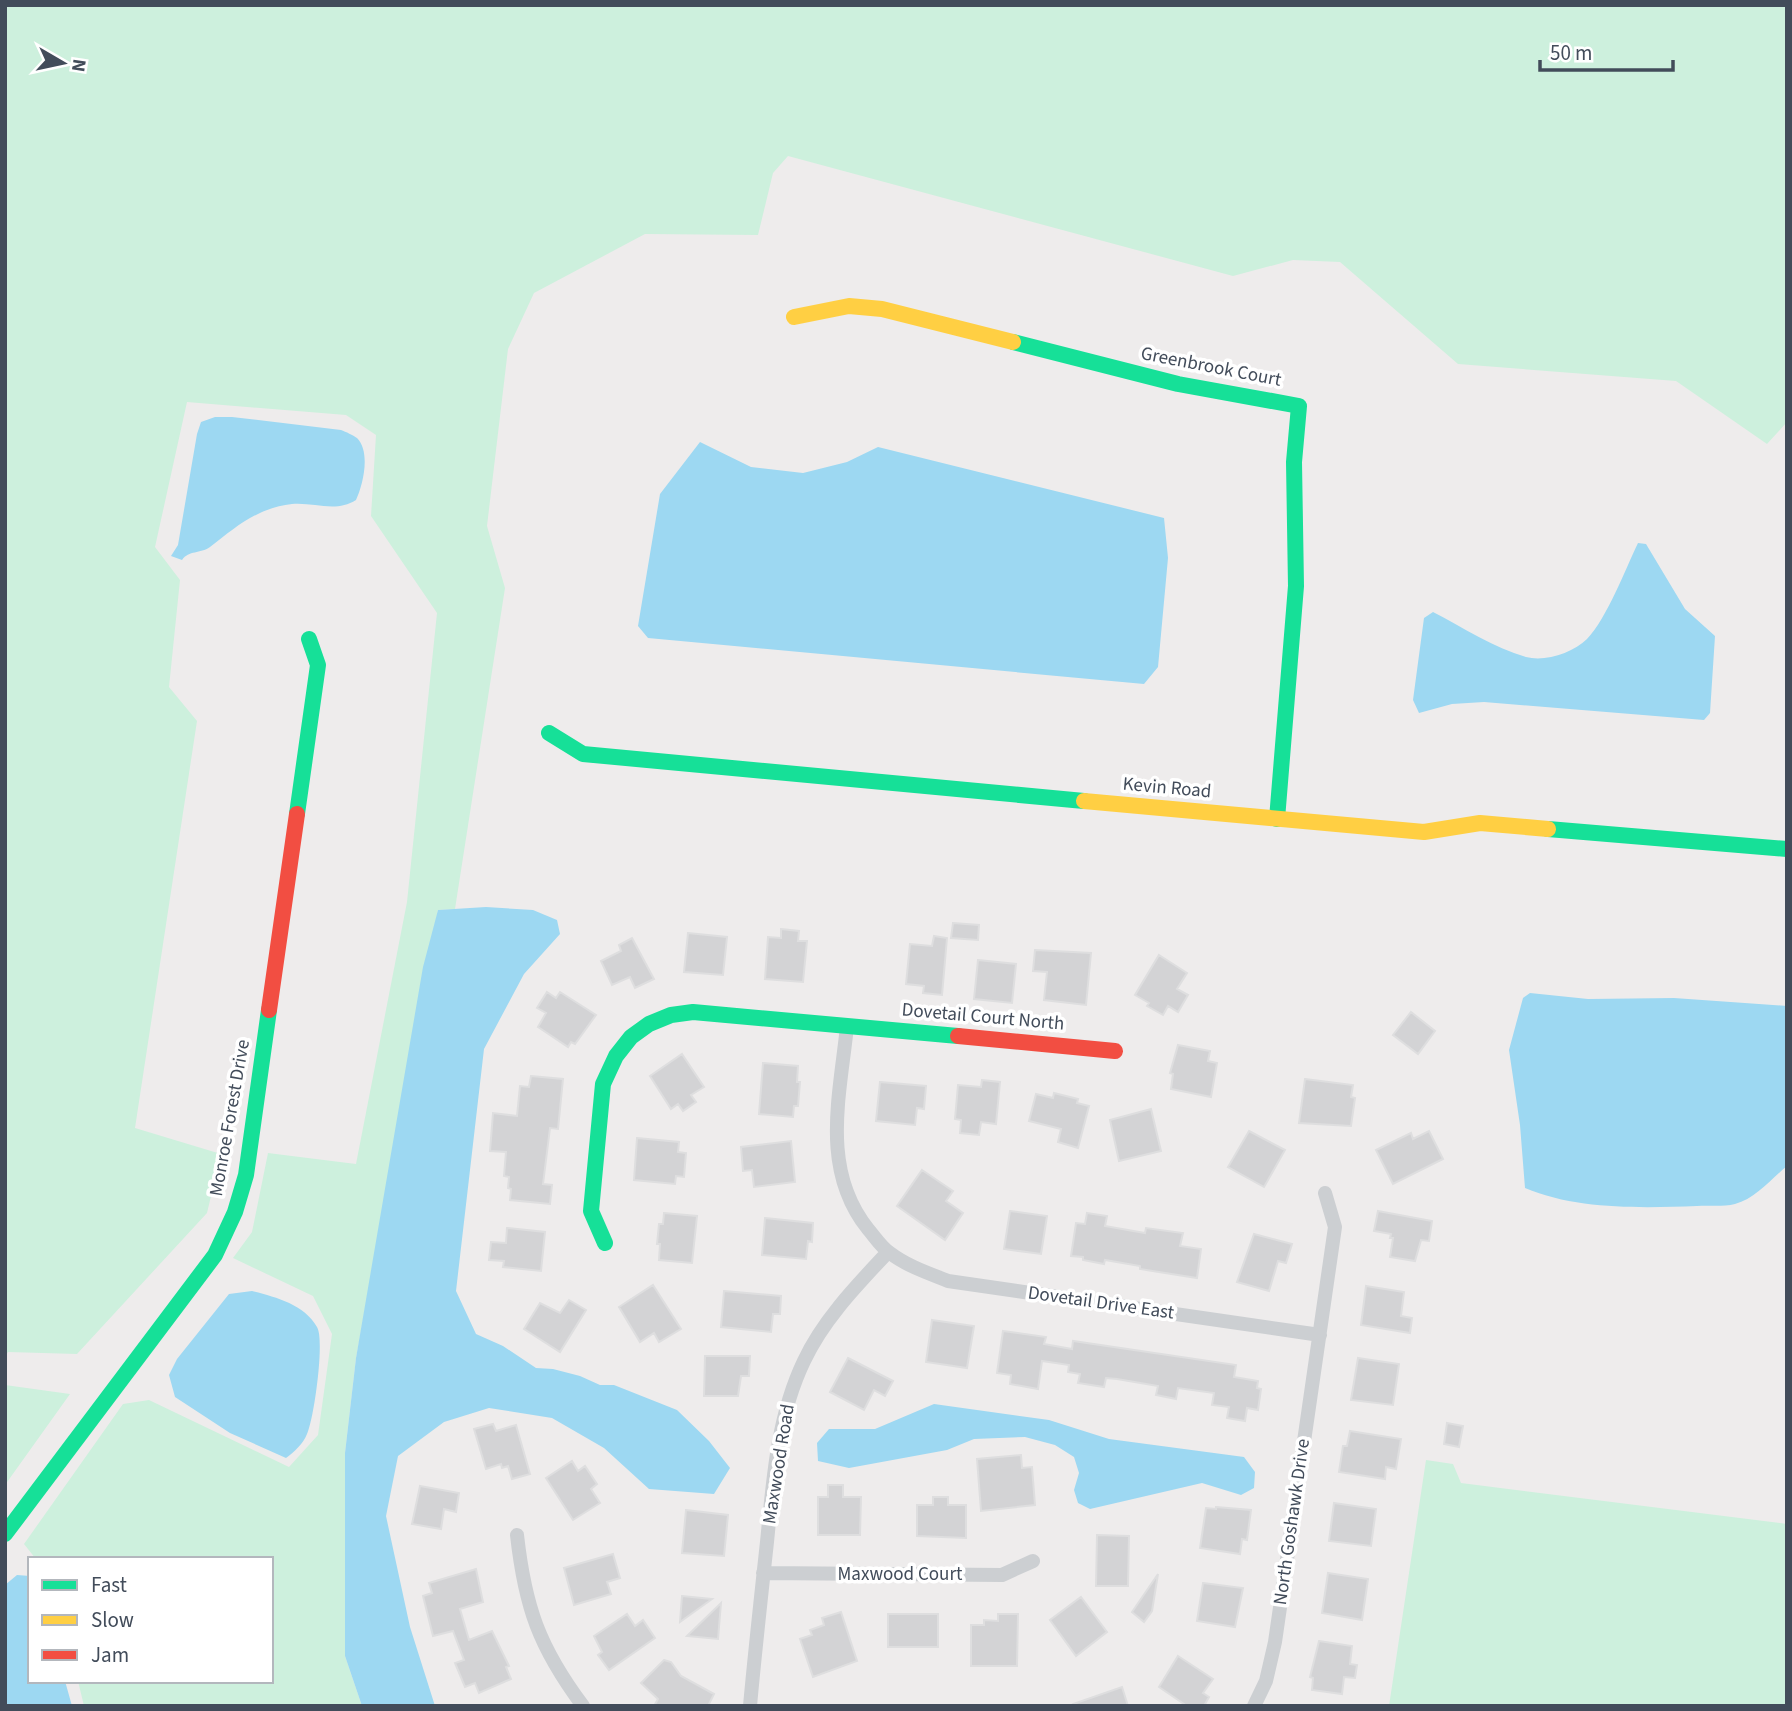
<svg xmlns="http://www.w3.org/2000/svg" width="1792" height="1711" font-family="'Source Sans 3',sans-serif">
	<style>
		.green { fill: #cdf0dd }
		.water { fill: #9dd8f2 }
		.building { fill: #d3d3d5; stroke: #dededf; stroke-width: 2 }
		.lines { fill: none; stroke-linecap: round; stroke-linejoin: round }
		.street { stroke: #cccfd2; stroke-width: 14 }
		.fast { stroke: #16e098; stroke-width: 16 }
		.slow { stroke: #ffcf43; stroke-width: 16 }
		.jam { stroke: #f24e42; stroke-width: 16 }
		.labels { text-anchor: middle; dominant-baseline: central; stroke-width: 7; stroke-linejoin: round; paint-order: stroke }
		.street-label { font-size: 19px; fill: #424c5a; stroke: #fff }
	</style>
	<rect width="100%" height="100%" fill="#eeecec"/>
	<path class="green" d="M5,5H1787V422L1767,444L1676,381L1458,364L1340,262L1293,260L1233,276L788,156L773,173L758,235L645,234L534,293L508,349L487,526L505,588L455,909L438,910L356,1358L345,1453V1656L362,1706H84L78,1681H271V1559H36L24,1544L123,1404L149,1400L289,1467L318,1435L332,1334L313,1296L233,1258L252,1232L268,1153L356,1164L407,902L437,613L371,516L376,435L346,415L187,402L155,547L180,580L169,687L197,721L135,1128L221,1154L207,1213L77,1354L8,1352L5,1357Z
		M5,1385L70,1394L5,1485Z
		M1426,1460L1453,1464L1461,1483L1787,1524V1706H1389Z"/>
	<path class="water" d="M215,417H232L341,430C346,432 353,435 357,438C371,452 363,485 356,500C336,513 314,502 292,504C257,508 236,527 210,547C200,554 189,550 182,560L171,556L178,545L197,434L201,422Z
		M700,442L751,467L803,473L847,462L878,447L1164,518L1168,558L1158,667L1144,684L648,638L638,626L660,494Z
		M1638,543L1646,544L1685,609L1715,636L1710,713L1704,720L1484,702L1452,704L1419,713L1413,700L1424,618L1433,612C1462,627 1494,648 1526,657C1545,662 1573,653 1587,639C1607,618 1625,570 1638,543Z
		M486,907L533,910L557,920L560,934L524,974L484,1049L456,1291L476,1334L503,1346L536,1368L553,1369L580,1376L600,1385H614L677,1410L709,1441L730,1468L714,1494L649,1489L604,1448L552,1418L489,1408L444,1422L398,1456L386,1516L410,1627L435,1706H362L345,1656V1453L356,1358L423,967L438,910Z
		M1530,993L1588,999L1674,998L1787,1006V1166C1771,1179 1755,1199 1735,1204C1723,1207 1709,1205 1697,1206C1642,1208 1577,1210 1525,1188L1520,1125L1509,1050L1523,998Z
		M252,1291C275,1297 304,1304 317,1327C325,1340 314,1419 307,1434C303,1444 294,1452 286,1458L230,1433L175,1397L169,1375L177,1359L229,1294Z
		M934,1404L1049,1420L1109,1439L1244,1457L1255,1472L1254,1488L1241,1495L1202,1483L1090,1509L1078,1503L1074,1490L1079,1473L1074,1457L1055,1445L1025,1437L974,1439L947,1450L849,1468L818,1461L817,1443L829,1429H875Z
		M17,1575L30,1576V1681H65L72,1706H5V1585Z"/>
	<path class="building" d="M953,923L979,925L978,940L951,938Z
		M781,929L799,931L798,941H807L803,982L765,979L768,937L781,938Z
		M688,933L727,937L723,975L684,972Z
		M934,936L947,938L942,995L923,993L924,986L906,984L910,944L932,946Z
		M632,938L654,979L635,988L630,977L612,985L601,961L621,951L619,945Z
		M1035,950L1091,953L1086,1005L1044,1000L1047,972L1033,971Z
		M1159,955L1187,973L1177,989L1188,995L1178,1012L1168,1006L1163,1015L1147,1006L1149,1003L1135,995Z
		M978,960L1016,964L1012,1003L974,999Z
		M547,992L556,998L560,992L596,1015L575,1044L571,1042L568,1047L538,1027L546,1013L537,1008Z
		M1411,1012L1435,1031L1418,1054L1393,1035Z
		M1178,1045L1210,1051L1208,1061L1217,1063L1211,1097L1171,1089L1173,1074L1170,1073Z
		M682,1054L704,1087L691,1095L696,1102L683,1111L678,1104L671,1109L650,1076Z
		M763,1063L798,1066L797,1082H800L798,1106H794L793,1117L759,1114Z
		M531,1076L563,1079L558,1129L550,1128L543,1184L552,1185L550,1204L510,1200L511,1189L508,1188L509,1177L504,1176L506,1152L490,1151L493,1113L517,1116L520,1086L529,1087Z
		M1305,1079L1353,1085L1351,1097L1355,1098L1351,1126L1299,1123Z
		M982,1080L1000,1082L996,1124L981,1122L979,1135L960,1133L961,1120L955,1119L958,1085L981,1087Z
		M880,1082L926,1086L924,1109L917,1108L915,1125L876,1121Z
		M1054,1093L1078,1099L1077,1103L1089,1106L1078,1148L1058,1142L1061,1129L1029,1121L1036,1094L1053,1098Z
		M1151,1109L1161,1151L1119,1161L1110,1120Z
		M1249,1131L1285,1150L1264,1187L1228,1167Z
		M1429,1131L1443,1159L1393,1184L1376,1150L1411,1133L1413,1139Z
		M637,1138L679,1142L678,1152L686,1153L684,1177L676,1176L675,1184L634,1180Z
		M791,1141L795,1182L754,1187L752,1170L743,1171L741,1147Z
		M922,1170L953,1191L946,1201L963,1213L945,1240L897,1206Z
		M1010,1211L1047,1216L1041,1254L1004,1249Z
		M1378,1211L1432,1221L1429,1241L1421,1240L1415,1261L1390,1257L1393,1238H1390L1391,1234L1374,1231Z
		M664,1213L697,1216L692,1263L659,1260L660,1244H657L659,1224H663Z
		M1087,1213L1107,1216L1105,1226L1145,1233L1146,1228L1183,1233L1180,1246L1201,1249L1197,1278L1140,1269V1266L1105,1260L1104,1264L1083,1260V1257L1071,1256L1076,1223L1085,1224Z
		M765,1218L813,1223L812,1242L808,1241L806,1259L762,1255Z
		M507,1228L545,1232L541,1271L503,1267L504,1261L489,1260L491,1242L506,1243Z
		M1254,1234L1292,1244L1286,1263L1278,1261L1269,1291L1237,1282Z
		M653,1285L681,1329L659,1342L654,1333L640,1342L619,1307Z
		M1366,1286L1404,1292L1401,1316L1412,1318L1410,1333L1361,1325Z
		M724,1291L781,1296L780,1314H773L771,1332L721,1327Z
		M569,1300L586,1310L560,1352L524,1329L540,1303L560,1313Z
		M932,1320L974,1326L967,1368L926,1362Z
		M1003,1331L1046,1337L1044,1344L1072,1349L1073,1341L1236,1365L1234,1377L1258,1381L1257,1388L1261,1389L1258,1410L1247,1408L1245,1421L1227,1418L1229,1407L1212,1405L1214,1393L1178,1388L1176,1399L1156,1395L1158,1386L1117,1379L1106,1378L1104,1387L1078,1383L1080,1374L1068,1372L1069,1365L1042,1361L1038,1389L1010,1384L1011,1375L997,1373Z
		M705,1356H750L749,1376H741L738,1396H704Z
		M848,1358L893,1381L885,1396L874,1390L864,1410L830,1392Z
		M1358,1358L1399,1364L1393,1405L1351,1400Z
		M1447,1423L1463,1426L1459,1447L1444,1444Z
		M493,1424L496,1431L516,1425L530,1474L512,1479L508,1466L502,1468L501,1464L486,1469L474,1429Z
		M1350,1431L1401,1439L1396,1469L1386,1467L1385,1479L1339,1472L1343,1446H1347Z
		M1021,1455L1022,1468L1032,1467L1035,1505L981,1511L977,1459Z
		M572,1461L578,1471L585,1466L597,1484L591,1489L600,1503L573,1520L546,1478Z
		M828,1485H843V1497H861L860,1535H818V1497H828Z
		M420,1486L459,1493L456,1512L444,1509L441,1529L412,1524Z
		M933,1497H948V1505H966V1538L917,1536V1505H933Z
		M1334,1503L1376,1509L1371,1546L1329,1541Z
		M1216,1507L1251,1510L1247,1540L1242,1539L1240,1554L1200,1548L1206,1508L1216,1509Z
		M686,1510L728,1515L724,1556L682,1553Z
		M1097,1535L1129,1536L1128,1586H1096Z
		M613,1554L620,1578L607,1582L611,1594L574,1605L564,1568Z
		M476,1569L483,1602L460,1609L469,1640L492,1631L509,1666L506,1667L511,1679L479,1693L475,1683L465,1687L455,1663L464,1660L453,1631L433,1636L423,1596L432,1593L429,1583Z
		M1328,1573L1368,1579L1362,1620L1322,1613Z
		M1158,1574L1152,1611L1144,1622L1132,1612Z
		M1203,1583L1243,1588L1235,1627L1197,1621Z
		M682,1596L712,1599L680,1622Z
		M1081,1597L1107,1632L1076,1656L1050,1620Z
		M721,1603L718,1639L687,1636Z
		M841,1612L857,1661L813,1677L800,1639L812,1635L810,1630L824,1625L822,1618Z
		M627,1614L635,1626L643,1620L655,1638L609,1670L598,1655L602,1652L594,1636Z
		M888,1614H938V1647H888Z
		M998,1614H1018L1017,1666H971V1625H984V1620L998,1621Z
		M1319,1641L1352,1646L1350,1664L1357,1665L1355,1678L1344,1677L1342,1694L1312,1690L1313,1678L1310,1677Z
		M1178,1656L1213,1679L1203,1693L1209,1697L1204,1706H1187L1159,1687Z
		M664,1660L671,1662L681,1676L714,1694L708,1706H654L658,1699L641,1683Z
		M1122,1687L1128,1706H1074L1073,1704Z"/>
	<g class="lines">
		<path class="street" d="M847,1026C840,1096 820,1169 868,1229C875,1237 881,1247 890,1253C907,1266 928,1273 948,1281L1320,1335
			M517,1535C525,1607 539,1647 583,1706
			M763,1573L1002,1575L1033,1561
			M750,1706C755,1651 761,1597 767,1542C773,1481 777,1417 804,1361C823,1320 857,1285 888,1252
			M1254,1706L1266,1681L1275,1642L1335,1227L1325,1193"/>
		<path class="fast" d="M1013,342L1178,384L1299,406L1294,462L1296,586L1277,819
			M549,733L583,754L1084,801
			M297,814L318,665L309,639
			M1548,829L1787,849
			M605,1243L591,1211L603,1084L616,1056L631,1037L649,1024L671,1015L693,1012L958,1036
			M5,1534L215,1255L235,1212L246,1175L269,1010"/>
		<path class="slow" d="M794,317L849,306L882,309L1013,342
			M1084,801L1424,832L1480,823L1548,829"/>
		<path class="jam" d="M269,1010L297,814
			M958,1036L1115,1051"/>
	</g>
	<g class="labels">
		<g class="street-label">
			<text transform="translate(1211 367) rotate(11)">Greenbrook Court</text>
			<text transform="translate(1167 788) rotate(5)">Kevin Road</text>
			<text transform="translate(983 1017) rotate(5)">Dovetail Court North</text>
			<text transform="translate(230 1118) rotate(-80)">Monroe Forest Drive</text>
			<text transform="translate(1101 1303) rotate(8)">Dovetail Drive East</text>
			<text transform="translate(779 1464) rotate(-81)">Maxwood Road</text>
			<text transform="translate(1292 1522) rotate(-82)">North Goshawk Drive</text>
			<text x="900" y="1574">Maxwood Court</text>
		</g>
	</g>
	<rect width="1792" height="1711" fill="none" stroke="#424c5a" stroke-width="14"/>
	<rect x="28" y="1557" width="245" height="126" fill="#ffffff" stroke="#b3b7bd" stroke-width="2"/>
	<rect x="42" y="1580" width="35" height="10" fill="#16e098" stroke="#b3b7bd" stroke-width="2"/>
	<text x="91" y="1592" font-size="21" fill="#424c5a">Fast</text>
	<rect x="42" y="1615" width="35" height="10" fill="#ffcf43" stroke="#b3b7bd" stroke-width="2"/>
	<text x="91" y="1627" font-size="21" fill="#424c5a">Slow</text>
	<rect x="42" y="1650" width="35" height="10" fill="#f24e42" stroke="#b3b7bd" stroke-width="2"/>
	<text x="91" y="1662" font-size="21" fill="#424c5a">Jam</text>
	<g transform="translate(63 63) rotate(99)" stroke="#ffffff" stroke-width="5" paint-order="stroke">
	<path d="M0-5L12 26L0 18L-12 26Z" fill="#424c5a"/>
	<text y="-10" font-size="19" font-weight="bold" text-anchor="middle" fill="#424c5a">N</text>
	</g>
	<path d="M1540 60v10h133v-10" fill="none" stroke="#424c5a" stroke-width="3.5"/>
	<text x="1550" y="60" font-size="21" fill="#424c5a" stroke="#ffffff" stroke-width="5" paint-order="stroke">50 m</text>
</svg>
